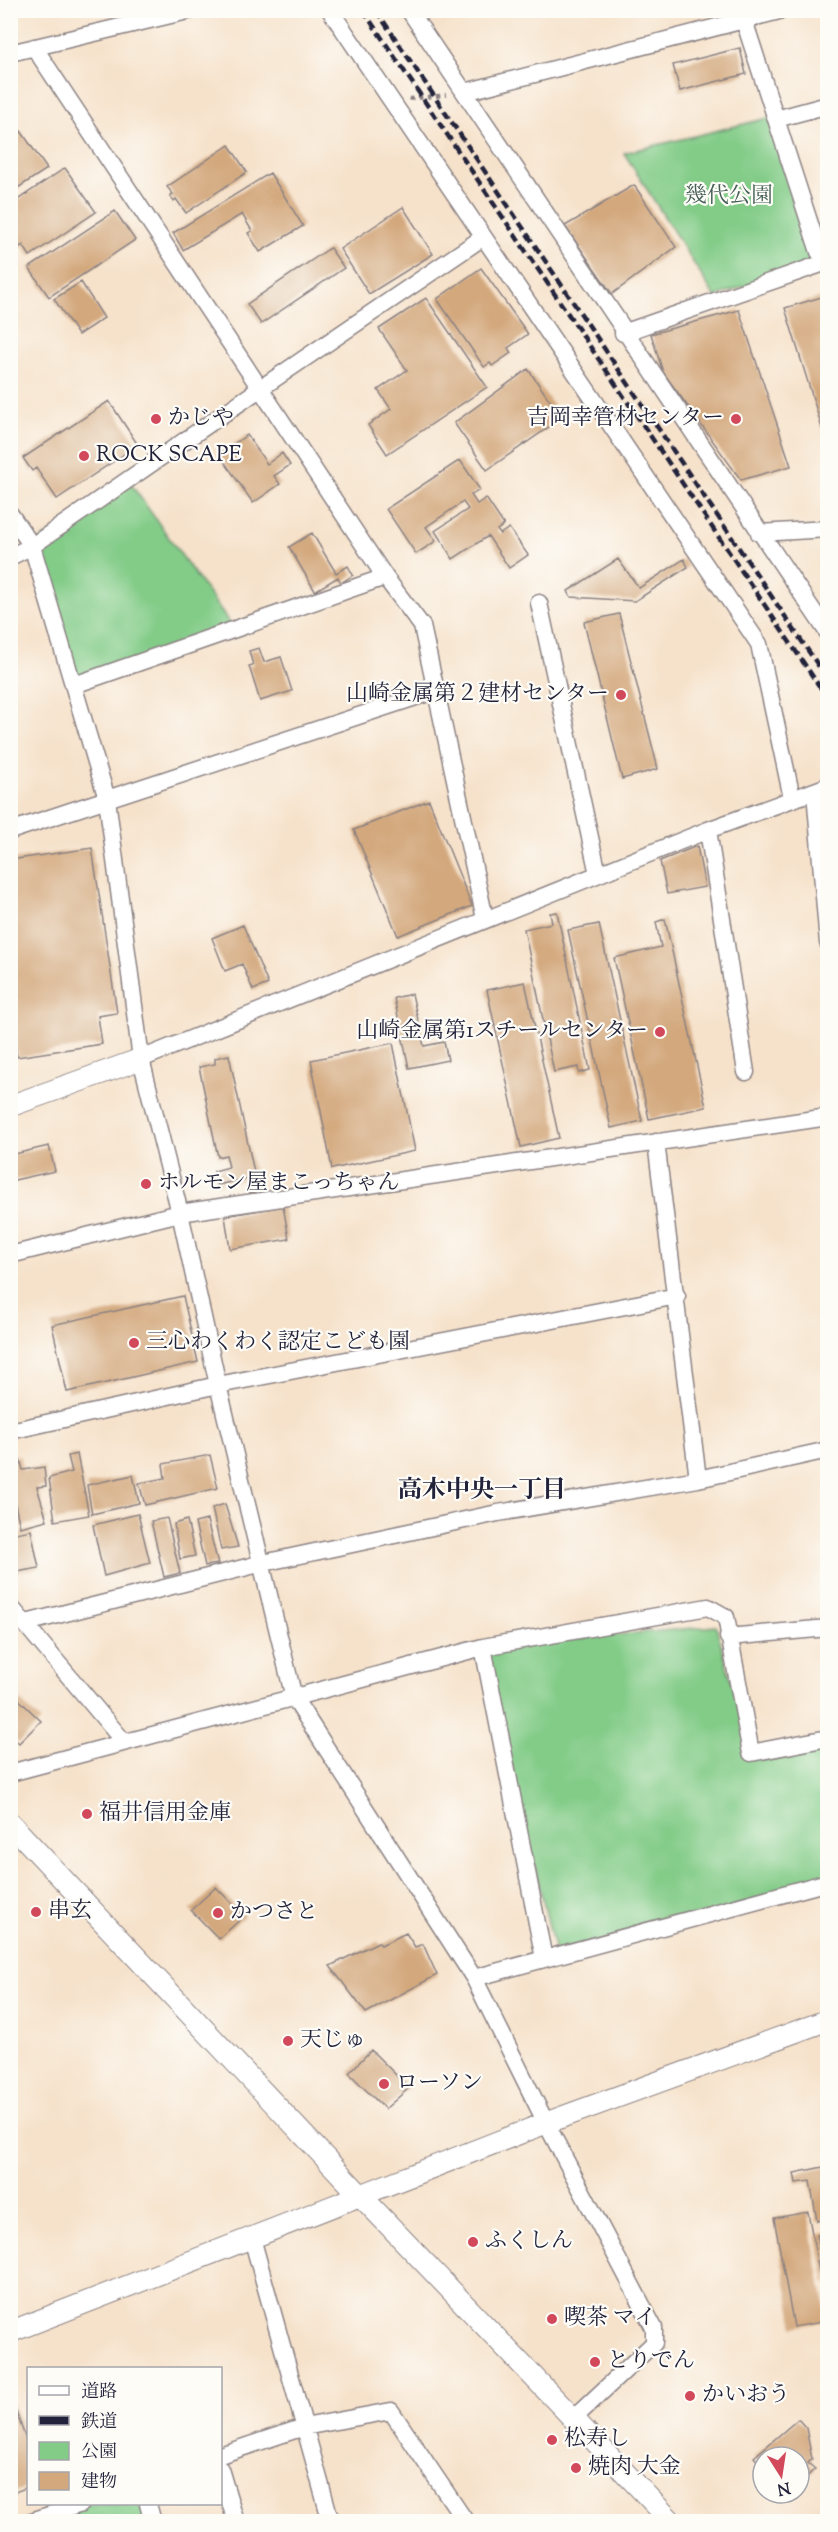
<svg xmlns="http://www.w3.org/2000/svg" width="838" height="2532" font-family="'Sorts Mill Goudy','Noto Serif JP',serif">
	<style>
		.green { fill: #83cc88; stroke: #527762; stroke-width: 1.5 }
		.building { fill: #d3a87d }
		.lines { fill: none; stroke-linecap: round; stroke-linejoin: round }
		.minor-casing { stroke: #8c8283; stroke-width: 19 }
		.tertiary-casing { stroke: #8c8283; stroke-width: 23 }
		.path { stroke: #8c8283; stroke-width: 4; stroke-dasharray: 4.5 4.5; stroke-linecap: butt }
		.minor { stroke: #fff; stroke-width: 16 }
		.tertiary { stroke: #fff; stroke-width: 21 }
		.rail { stroke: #22223b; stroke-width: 4.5; stroke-dasharray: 9 4.5; stroke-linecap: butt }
		.poi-dot { fill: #d1495b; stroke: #fdfcf7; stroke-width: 2 }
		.labels { text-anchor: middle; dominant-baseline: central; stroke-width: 4.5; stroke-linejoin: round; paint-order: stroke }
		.park-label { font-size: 22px; fill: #445e56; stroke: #fdfcf7 }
		.poi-label { font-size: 22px; fill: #22223b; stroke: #fdfcf7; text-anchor: start }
		.neighbourhood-label { font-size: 24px; font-weight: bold; fill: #22223b; stroke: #fdfcf7 }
	</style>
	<rect width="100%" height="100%" fill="#fdfcf7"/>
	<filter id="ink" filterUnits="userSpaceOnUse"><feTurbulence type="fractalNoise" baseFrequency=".0167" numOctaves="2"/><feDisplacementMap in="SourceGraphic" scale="12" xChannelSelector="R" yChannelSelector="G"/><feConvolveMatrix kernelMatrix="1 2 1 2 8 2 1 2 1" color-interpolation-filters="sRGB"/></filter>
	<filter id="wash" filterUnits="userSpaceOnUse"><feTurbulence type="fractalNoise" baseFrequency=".008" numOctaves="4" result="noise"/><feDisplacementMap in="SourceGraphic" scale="24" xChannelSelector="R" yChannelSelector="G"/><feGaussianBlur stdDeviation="1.35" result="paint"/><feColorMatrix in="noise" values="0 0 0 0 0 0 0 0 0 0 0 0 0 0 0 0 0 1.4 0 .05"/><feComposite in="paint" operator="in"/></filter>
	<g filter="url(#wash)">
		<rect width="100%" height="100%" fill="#f6e2cb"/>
		<path class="green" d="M773,117L818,260L715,297L624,153Z
			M128,480L233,628L74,685L32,546Z
			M716,1626L751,1753L827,1738V1882L556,1956L483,1647Z
			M81,2504H147L151,2522H29Z"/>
		<g id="blocks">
			<path class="building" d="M740,48L746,74L680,91L673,65Z
				M21,131L47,169L10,193V138Z
				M229,145L247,172L186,213L176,199L174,201L170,196L173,194L167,187Z
				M65,168L96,212L30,256L23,245L20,247L10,233L14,231L10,226V205Z
				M270,173L303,226L260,252L248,233L252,231L242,214L183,250L173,233Z
				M634,185L676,247L612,294L565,226Z
				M403,207L433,254L369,294L340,249Z
				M115,211L135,240L49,297L29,268Z
				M330,248L344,268L261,324L247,304Z
				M481,268L528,334L508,348L511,353L492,366L490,363L484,367L437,299Z
				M81,282L104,318L78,335L54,299Z
				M828,295V444H827L785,308Z
				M426,298L487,387L387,454L368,425L391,409L378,390L407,370L379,329Z
				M739,310L791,466L741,480L663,372L651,334Z
				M528,369L562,418L487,470L454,423Z
				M109,401L138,445L57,499L36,468L32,471L23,458Z
				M247,435L267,464L282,453L290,465L274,476L280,484L253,503L219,454Z
				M460,460L480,490L471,495L477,504L486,498L504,525L497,530L500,534L509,528L528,555L509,568L488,536L453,559L435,531L468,509L463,502L426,527L436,541L416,554L386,509Z
				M312,533L336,573L348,566L353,575L341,583L338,577L315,591L289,547Z
				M618,559L639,588L684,559L688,567L635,601L571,597L568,591Z
				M619,614L658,769L622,779L584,622Z
				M259,648L264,662L281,657L292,691L260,701L249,666L253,665L249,651Z
				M429,800L472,906L398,936L354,830Z
				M697,846L705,887L667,894L660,861Z
				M92,848L117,1013L98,1016L102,1044L17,1057L10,1011V860Z
				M557,912L590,1070L579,1073L578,1067L554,1072L524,929L552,923L550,913Z
				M665,919L706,1107L649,1119L614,958L661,947L656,922Z
				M599,924L642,1121L611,1128L568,930Z
				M243,925L268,984L253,990L242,964L225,971L212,938Z
				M525,982L559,1138L521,1147L487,990Z
				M412,994L424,1046L444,1042L448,1060L409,1068L394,998Z
				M393,1043L415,1151L332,1169L311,1060Z
				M229,1055L255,1177L217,1185L214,1171L229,1167L226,1155L218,1157L199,1067L215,1064V1058Z
				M49,1146L55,1171L10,1181V1155Z
				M283,1206L289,1239L230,1249L225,1216Z
				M183,1296L198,1362L67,1392L52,1325Z
				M77,1454L89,1515L55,1521L49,1478L72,1472L68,1456Z
				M19,1455L23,1470L44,1467L46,1486L37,1487L47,1520L20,1527L10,1481V1459Z
				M210,1455L218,1488L145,1505L139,1483L165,1478L163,1464Z
				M133,1475L139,1503L92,1514L87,1485Z
				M225,1504L238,1547L221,1550L212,1508Z
				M138,1514L150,1563L104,1576L93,1525Z
				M167,1518L180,1573L164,1577L151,1521Z
				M187,1520L195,1556L180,1559L174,1524Z
				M207,1520L218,1564L205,1566L195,1523Z
				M31,1530L39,1568L11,1573L10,1534Z
				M10,1691L41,1721L19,1743L10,1735Z
				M216,1887L244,1916L219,1939L191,1910Z
				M406,1933L415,1947L423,1944L437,1975L366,2013L330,1966L378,1942L381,1945Z
				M371,2050L409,2088L385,2109L349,2073Z
				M828,2166V2219L817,2221L810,2181L796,2183L794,2173Z
				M808,2212L828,2321L794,2327L774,2218Z
				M828,2232V2284H826L817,2235Z
				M11,2398L28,2445V2487L10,2494Z
				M798,2419L806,2428L812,2459L808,2463L815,2469L799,2484V2457H763V2467L754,2457Z"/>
		</g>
	</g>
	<g filter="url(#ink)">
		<use href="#blocks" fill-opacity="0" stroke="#8c8283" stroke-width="1.5"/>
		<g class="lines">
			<g class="minor-casing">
				<path id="minor" d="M330,10L759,644L792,798
					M409,10L828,633
					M741,11L819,252L828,262
					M34,47L385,577L422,626L485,919
					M10,53L192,10
					M465,92L783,10
					M776,119L828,105
					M623,333L827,262L828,265
					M10,514L32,546L107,799L141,1059L180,1213L218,1385L294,1698L474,1978L546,2123L654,2328V2343L574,2418
					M759,533L828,529
					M10,557L32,546L261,388L482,238
					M539,603L598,874
					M74,685L385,577
					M815,792L828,943
					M708,830L746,1072
					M10,831L434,691
					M141,1059L708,830L828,786
					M656,1142L698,1479
					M10,1255L180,1213L828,1117
					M10,1431L218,1385L677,1296
					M10,1606L124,1742
					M26,1623L263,1563L498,1513L698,1479L828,1450
					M728,1637L828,1628
					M483,1647L544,1959
					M10,1773L483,1647L708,1607L726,1617L751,1753L828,1738
					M474,1978L828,1882
					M252,2238L331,2522
					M220,2455L304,2427L391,2411L466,2522
					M220,2469L236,2522
					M148,2504L153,2522
					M29,2522L81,2504"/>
			</g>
			<g class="tertiary-casing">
				<path id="tertiary" d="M10,1106L141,1059
					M10,1823L362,2197L672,2522
					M10,2332L546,2123L828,2020"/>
			</g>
			<path class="path" d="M409,99L446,95"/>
			<use href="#minor" class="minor"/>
			<use href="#tertiary" class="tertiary"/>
			<path class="rail" d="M363,10L828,699
				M376,10L828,680"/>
		</g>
	</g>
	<g class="poi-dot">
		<circle cx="156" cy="419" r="6"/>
		<circle cx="736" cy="419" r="6"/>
		<circle cx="84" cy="456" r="6"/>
		<circle cx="621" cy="695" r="6"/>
		<circle cx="660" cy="1032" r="6"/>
		<circle cx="146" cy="1184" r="6"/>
		<circle cx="134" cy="1343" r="6"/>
		<circle cx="87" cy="1814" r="6"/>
		<circle cx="36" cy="1912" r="6"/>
		<circle cx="218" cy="1913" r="6"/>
		<circle cx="288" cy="2041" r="6"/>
		<circle cx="384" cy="2084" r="6"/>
		<circle cx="473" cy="2242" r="6"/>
		<circle cx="552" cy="2319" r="6"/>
		<circle cx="595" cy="2362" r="6"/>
		<circle cx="690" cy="2396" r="6"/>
		<circle cx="552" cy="2440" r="6"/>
		<circle cx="576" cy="2468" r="6"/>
	</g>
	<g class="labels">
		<g class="park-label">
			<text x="729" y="197">幾代公園</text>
		</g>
		<g class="poi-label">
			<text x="168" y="419">かじや</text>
			<text x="724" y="419" text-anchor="end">吉岡幸管材センター</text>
			<text x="96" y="456">ROCK SCAPE</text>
			<text x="609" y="695" text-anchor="end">山崎金属第２建材センター</text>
			<text x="648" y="1032" text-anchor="end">山崎金属第1スチールセンター</text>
			<text x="158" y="1184">ホルモン屋まこっちゃん</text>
			<text x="146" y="1343">三心わくわく認定こども園</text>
			<text x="99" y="1814">福井信用金庫</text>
			<text x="48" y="1912">串玄</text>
			<text x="230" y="1913">かつさと</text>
			<text x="300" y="2041">天じゅ</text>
			<text x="396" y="2084">ローソン</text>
			<text x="485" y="2242">ふくしん</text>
			<text x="564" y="2319">喫茶 マイ</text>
			<text x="607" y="2362">とりでん</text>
			<text x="702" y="2396">かいおう</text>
			<text x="564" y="2440">松寿し</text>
			<text x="588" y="2468">焼肉 大金</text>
		</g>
		<g class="neighbourhood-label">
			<text x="482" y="1491">高木中央一丁目</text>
		</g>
	</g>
	<rect width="838" height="2532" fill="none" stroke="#fdfcf7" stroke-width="36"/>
	<rect x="27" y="2367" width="195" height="138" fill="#fdfcf7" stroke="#a5a5ac" stroke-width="1.5"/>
	<rect x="39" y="2386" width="30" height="9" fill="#ffffff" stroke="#a5a5ac" stroke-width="1.5"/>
	<text x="81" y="2397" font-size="18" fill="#22223b">道路</text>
	<rect x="39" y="2416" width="30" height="9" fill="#22223b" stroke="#a5a5ac" stroke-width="1.5"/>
	<text x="81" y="2427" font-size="18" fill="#22223b">鉄道</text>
	<rect x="39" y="2442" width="30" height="18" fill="#83cc88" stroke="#a5a5ac" stroke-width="1.5"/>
	<text x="81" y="2457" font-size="18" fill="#22223b">公園</text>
	<rect x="39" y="2472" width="30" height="18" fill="#d3a87d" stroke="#a5a5ac" stroke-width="1.5"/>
	<text x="81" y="2487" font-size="18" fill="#22223b">建物</text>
	<g transform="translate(781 2475) rotate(168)"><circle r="28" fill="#fdfcf7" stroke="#a5a5ac" stroke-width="1.5"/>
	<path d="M0-4.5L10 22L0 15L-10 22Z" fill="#d1495b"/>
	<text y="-9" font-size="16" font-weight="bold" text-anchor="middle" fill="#22223b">N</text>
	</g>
</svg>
